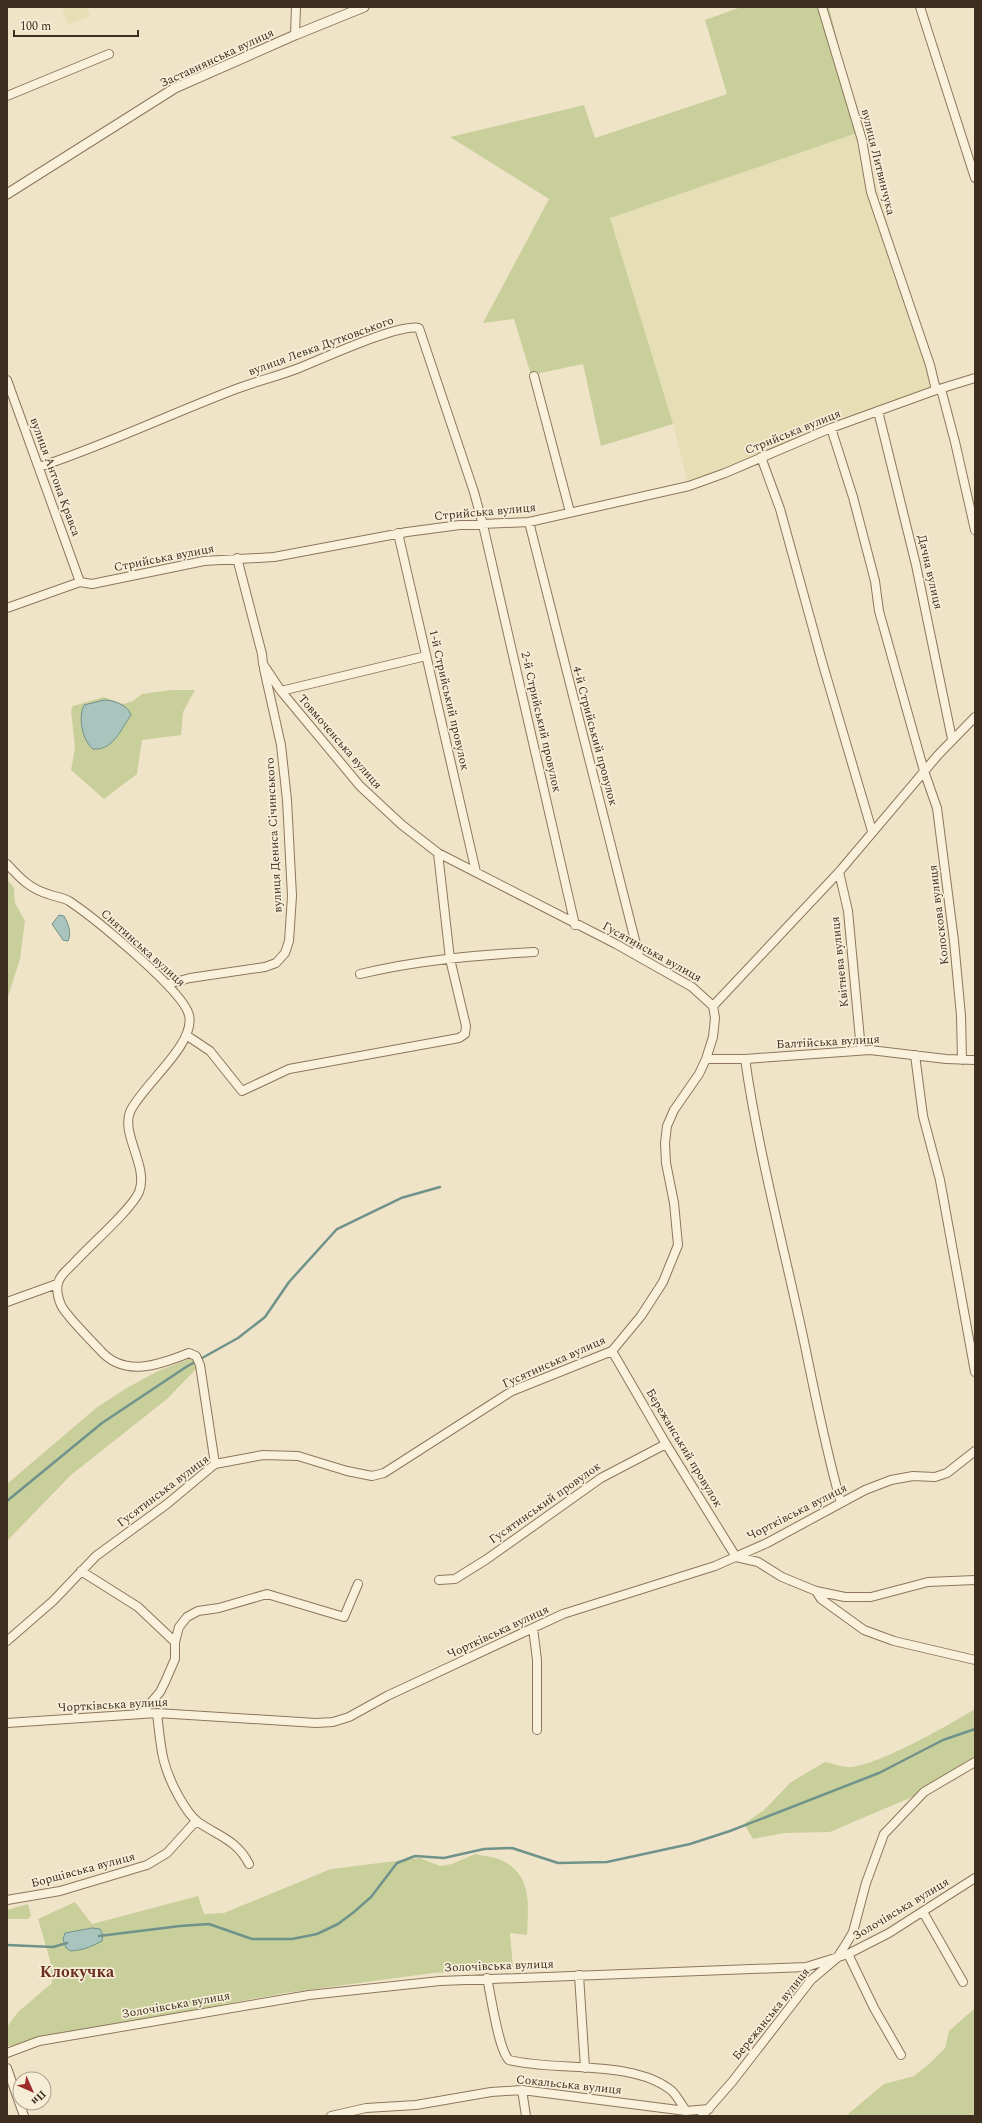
<svg xmlns="http://www.w3.org/2000/svg" width="982" height="2123" font-family="Spectral,serif">
	<style>
		.farmland { fill: #e6deb5 }
		.green { fill: #c9cf9b }
		.water { fill: #a9c4bc; stroke: #6f938a }
		.lines { fill: none; stroke-linecap: round; stroke-linejoin: round }
		.stream { stroke: #6f938a; stroke-width: 2.5 }
		.minor-casing { stroke: #8d765c; stroke-width: 10 }
		.tertiary-casing { stroke: #8d765c; stroke-width: 11 }
		.minor { stroke: #faf1dc; stroke-width: 8 }
		.tertiary { stroke: #faf1dc; stroke-width: 9 }
		.labels { text-anchor: middle; dominant-baseline: central; stroke-width: 3.5; stroke-linejoin: round; paint-order: stroke }
		.street-label { font-size: 12px; fill: #3d2e20; stroke: #f7eed8 }
		.district-label { font-size: 16px; font-weight: bold; fill: #6b2e1e; stroke: #f7eed8 }
	</style>
	<rect width="100%" height="100%" fill="#f0e4c8"/>
	<path class="farmland" d="M62,7H87L90,17L68,24Z
		M860,132L938,389L688,484L673,424L609,218Z"/>
	<path class="green" d="M741,7H829L860,132L610,218L673,424L601,446L583,364L531,375L514,319L483,323L549,199L450,137L584,105L595,138L727,94L705,20Z
		M172,690H195L183,712L181,735L142,740L137,774L104,799L71,770L75,748L71,710L73,706L104,697L123,704L133,701L142,694Z
		M7,879L14,888L15,903L25,921L20,959L7,1000Z
		M194,1357L198,1367L167,1399L71,1475L7,1541V1484L96,1408L125,1389L158,1371Z
		M975,1709V1758L919,1794L830,1832L784,1833L753,1839L744,1824L765,1809L791,1782L825,1762C832,1763 841,1767 849,1767C875,1767 951,1724 975,1709Z
		M475,1854C484,1856 497,1857 505,1862C533,1878 528,1908 527,1935L510,1933L513,1968L433,1973L285,1993L177,2013L152,2023L36,2044L7,2046V2027L18,2012L52,1983L50,1960L38,1919L75,1902L92,1924L198,1896L204,1914L224,1913L331,1869L420,1858L440,1866L452,1864Z
		M28,1904L31,1916L28,1919H7V1910Z
		M975,2008V2116H850L848,2114L884,2084L914,2076L930,2063L945,2048L949,2031Z"/>
	<path class="water" d="M104,700C113,700 128,705 131,715C121,729 113,751 93,749C82,740 78,718 84,705Z
		M59,915L64,916C68,923 72,933 68,941L63,940L52,924Z
		M92,1928L100,1929L103,1935L102,1941C91,1947 83,1950 71,1951L66,1948L63,1939L65,1933Z"/>
	<g class="lines">
		<path class="stream" d="M7,1501L102,1423L186,1367L238,1338L265,1317L289,1282L337,1229L401,1198L440,1187
			M99,1936L180,1926L209,1924L252,1939H292L317,1934L338,1924L354,1912L371,1897L397,1863L415,1856L444,1858L484,1849L512,1848L558,1863L607,1862L690,1844L730,1831L879,1773L943,1740L975,1729
			M7,1945L53,1947L67,1943"/>
		<g class="minor-casing">
			<path id="minor" d="M822,7L862,140L871,192L930,365L936,390
				M920,7L975,178
				M295,35L296,7
				M7,96L109,54
				M534,376L570,512
				M7,380L80,582
				M941,389L955,442L975,530
				M878,411L916,565L952,739
				M831,428L853,497L875,581L879,611L924,771L937,808L954,941L961,1016L962,1060
				M761,457L780,509L823,665L872,831
				M39,467C106,445 170,414 236,389C257,381 279,376 299,368C322,359 400,323 419,328L474,492L483,525L575,925
				M529,522L639,956
				M398,533L476,872
				M7,608L80,582L92,584L204,561L274,557L407,532L460,525L529,522L689,486L725,473L831,428L936,390L975,378
				M281,691L426,656
				M7,864C20,878 29,888 48,894C55,897 62,897 69,901C93,917 183,990 189,1015C196,1045 141,1086 130,1112C121,1135 149,1167 139,1192C131,1210 89,1246 74,1263C68,1269 60,1275 58,1283C56,1291 58,1298 61,1305C67,1317 90,1339 100,1350C124,1378 159,1365 189,1353L196,1356L200,1365L215,1464
				M839,872L848,911L861,1050
				M360,974C417,960 476,955 534,952
				M168,984L190,978L265,967L276,963L285,953L289,941L292,896L287,800L281,745L264,669
				M713,1006L839,872L938,755L975,717
				M186,1035L210,1051L242,1091L289,1069L459,1038L465,1034L466,1026L450,959L438,853
				M915,1055L923,1116L940,1180L975,1372
				M706,1059H745L870,1050L946,1059L975,1060
				M745,1059C759,1156 785,1251 805,1346C816,1399 826,1451 841,1503
				M7,1302L57,1284
				M612,1351L666,1444L736,1557L758,1562L782,1577L816,1591L845,1597H871L928,1582L975,1580
				M81,1571L138,1607L175,1642
				M439,1580L455,1579L487,1559L601,1478L666,1444
				M816,1591L821,1599L864,1630L894,1641L975,1660
				M533,1628L537,1660V1730
				M7,1641L53,1601L96,1556L167,1504L215,1464L263,1455L298,1456L347,1471L372,1476L384,1473L512,1391L612,1351L641,1316L663,1282L678,1245L674,1203L666,1163L665,1143L667,1126L674,1110L699,1074L706,1059L713,1037L715,1018L713,1006L692,987L616,944L438,853L402,825L360,786L281,691L263,664L262,654L237,558
				M142,1713L160,1692L165,1682L175,1659V1642L179,1627L187,1617L198,1611L219,1608L267,1594L344,1617L358,1584
				M157,1713C161,1748 161,1765 179,1797C184,1806 190,1816 198,1822C218,1836 237,1840 249,1864
				M7,1723L157,1713L316,1723L333,1722L349,1717L387,1696L563,1614L715,1566L767,1543L865,1490L891,1480L913,1476L935,1477L947,1473L975,1451
				M7,1900L60,1891L147,1865L167,1853L196,1821
				M923,1912L963,1982
				M848,1954L874,2008L901,2055
				M579,1975L585,2068
				M487,1978C491,1995 498,2049 509,2060C556,2072 634,2059 672,2091C677,2096 682,2105 686,2111
				M7,2053L39,2041L309,1995L440,1981L806,1967L848,1954L889,1933L975,1878
				M7,2068L24,2116
				M522,2090L526,2116
				M331,2116L366,2108L416,2105L491,2092L522,2090L686,2111L709,2109
				M702,2116L732,2082L811,1980L837,1958L846,1944L853,1932L866,1883L884,1834L924,1792L975,1762"/>
		</g>
		<g class="tertiary-casing">
			<path id="tertiary" d="M7,194L175,88L295,35L364,7"/>
		</g>
		<use href="#minor" class="minor"/>
		<use href="#tertiary" class="tertiary"/>
	</g>
	<g class="labels">
		<g class="street-label">
			<text transform="translate(217 58) rotate(-25)">Заставнянська вулиця</text>
			<text transform="translate(878 162) rotate(76)">вулиця Литвинчука</text>
			<text transform="translate(321 346) rotate(-20)">вулиця Левка Дутковського</text>
			<text transform="translate(793 432) rotate(-22)">Стрийська вулиця</text>
			<text transform="translate(55 477) rotate(70)">вулиця Антона Кравса</text>
			<text transform="translate(485 512) rotate(-5)">Стрийська вулиця</text>
			<text transform="translate(164 558) rotate(-11)">Стрийська вулиця</text>
			<text transform="translate(930 572) rotate(77)">Дачна вулиця</text>
			<text transform="translate(449 700) rotate(77)">1-й Стрийський провулок</text>
			<text transform="translate(541 722) rotate(77)">2-й Стрийський провулок</text>
			<text transform="translate(595 736) rotate(75)">4-й Стрийський провулок</text>
			<text transform="translate(340 742) rotate(49)">Товмоченська вулиця</text>
			<text transform="translate(274 835) rotate(-93)">вулиця Дениса Січинського</text>
			<text transform="translate(939 915) rotate(-97)">Колоскова вулиця</text>
			<text transform="translate(143 948) rotate(42)">Снятинська вулиця</text>
			<text transform="translate(652 952) rotate(29)">Гусятинська вулиця</text>
			<text transform="translate(840 962) rotate(-96)">Квітнева вулиця</text>
			<text transform="translate(828 1042) rotate(-3)">Балтійська вулиця</text>
			<text transform="translate(554 1362) rotate(-24)">Гусятинська вулиця</text>
			<text transform="translate(684 1448) rotate(59)">Бережанський провулок</text>
			<text transform="translate(163 1491) rotate(-37)">Гусятинська вулиця</text>
			<text transform="translate(545 1503) rotate(-35)">Гусятинський провулок</text>
			<text transform="translate(797 1512) rotate(-27)">Чортківська вулиця</text>
			<text transform="translate(498 1632) rotate(-25)">Чортківська вулиця</text>
			<text transform="translate(113 1705) rotate(-3)">Чортківська вулиця</text>
			<text transform="translate(83 1870) rotate(-15)">Борщівська вулиця</text>
			<text transform="translate(901 1909) rotate(-31)">Золочівська вулиця</text>
			<text transform="translate(499 1966) rotate(-2)">Золочівська вулиця</text>
			<text transform="translate(176 2005) rotate(-10)">Золочівська вулиця</text>
			<text transform="translate(771 2014) rotate(-51)">Бережанська вулиця</text>
			<text transform="translate(569 2085) rotate(6)">Сокальська вулиця</text>
		</g>
		<g class="district-label">
			<text x="77" y="1972">Клокучка</text>
		</g>
	</g>
	<rect width="982" height="2123" fill="none" stroke="#3d2e20" stroke-width="16"/>
	<g transform="translate(32 2091) rotate(135)"><circle r="19" fill="#f7eed8" stroke="#ada18e"/>
	<path d="M0-3L7 15L0 10L-7 15Z" fill="#9e2a2b"/>
	<text y="-6" font-size="11" font-weight="bold" text-anchor="middle" fill="#3d2e20">Пн</text>
	</g>
	<path d="M14 30v6h124v-6" fill="none" stroke="#3d2e20" stroke-width="2"/>
	<text x="20" y="30" font-size="12" fill="#3d2e20" stroke="#f7eed8" stroke-width="3" paint-order="stroke">100 m</text>
</svg>
